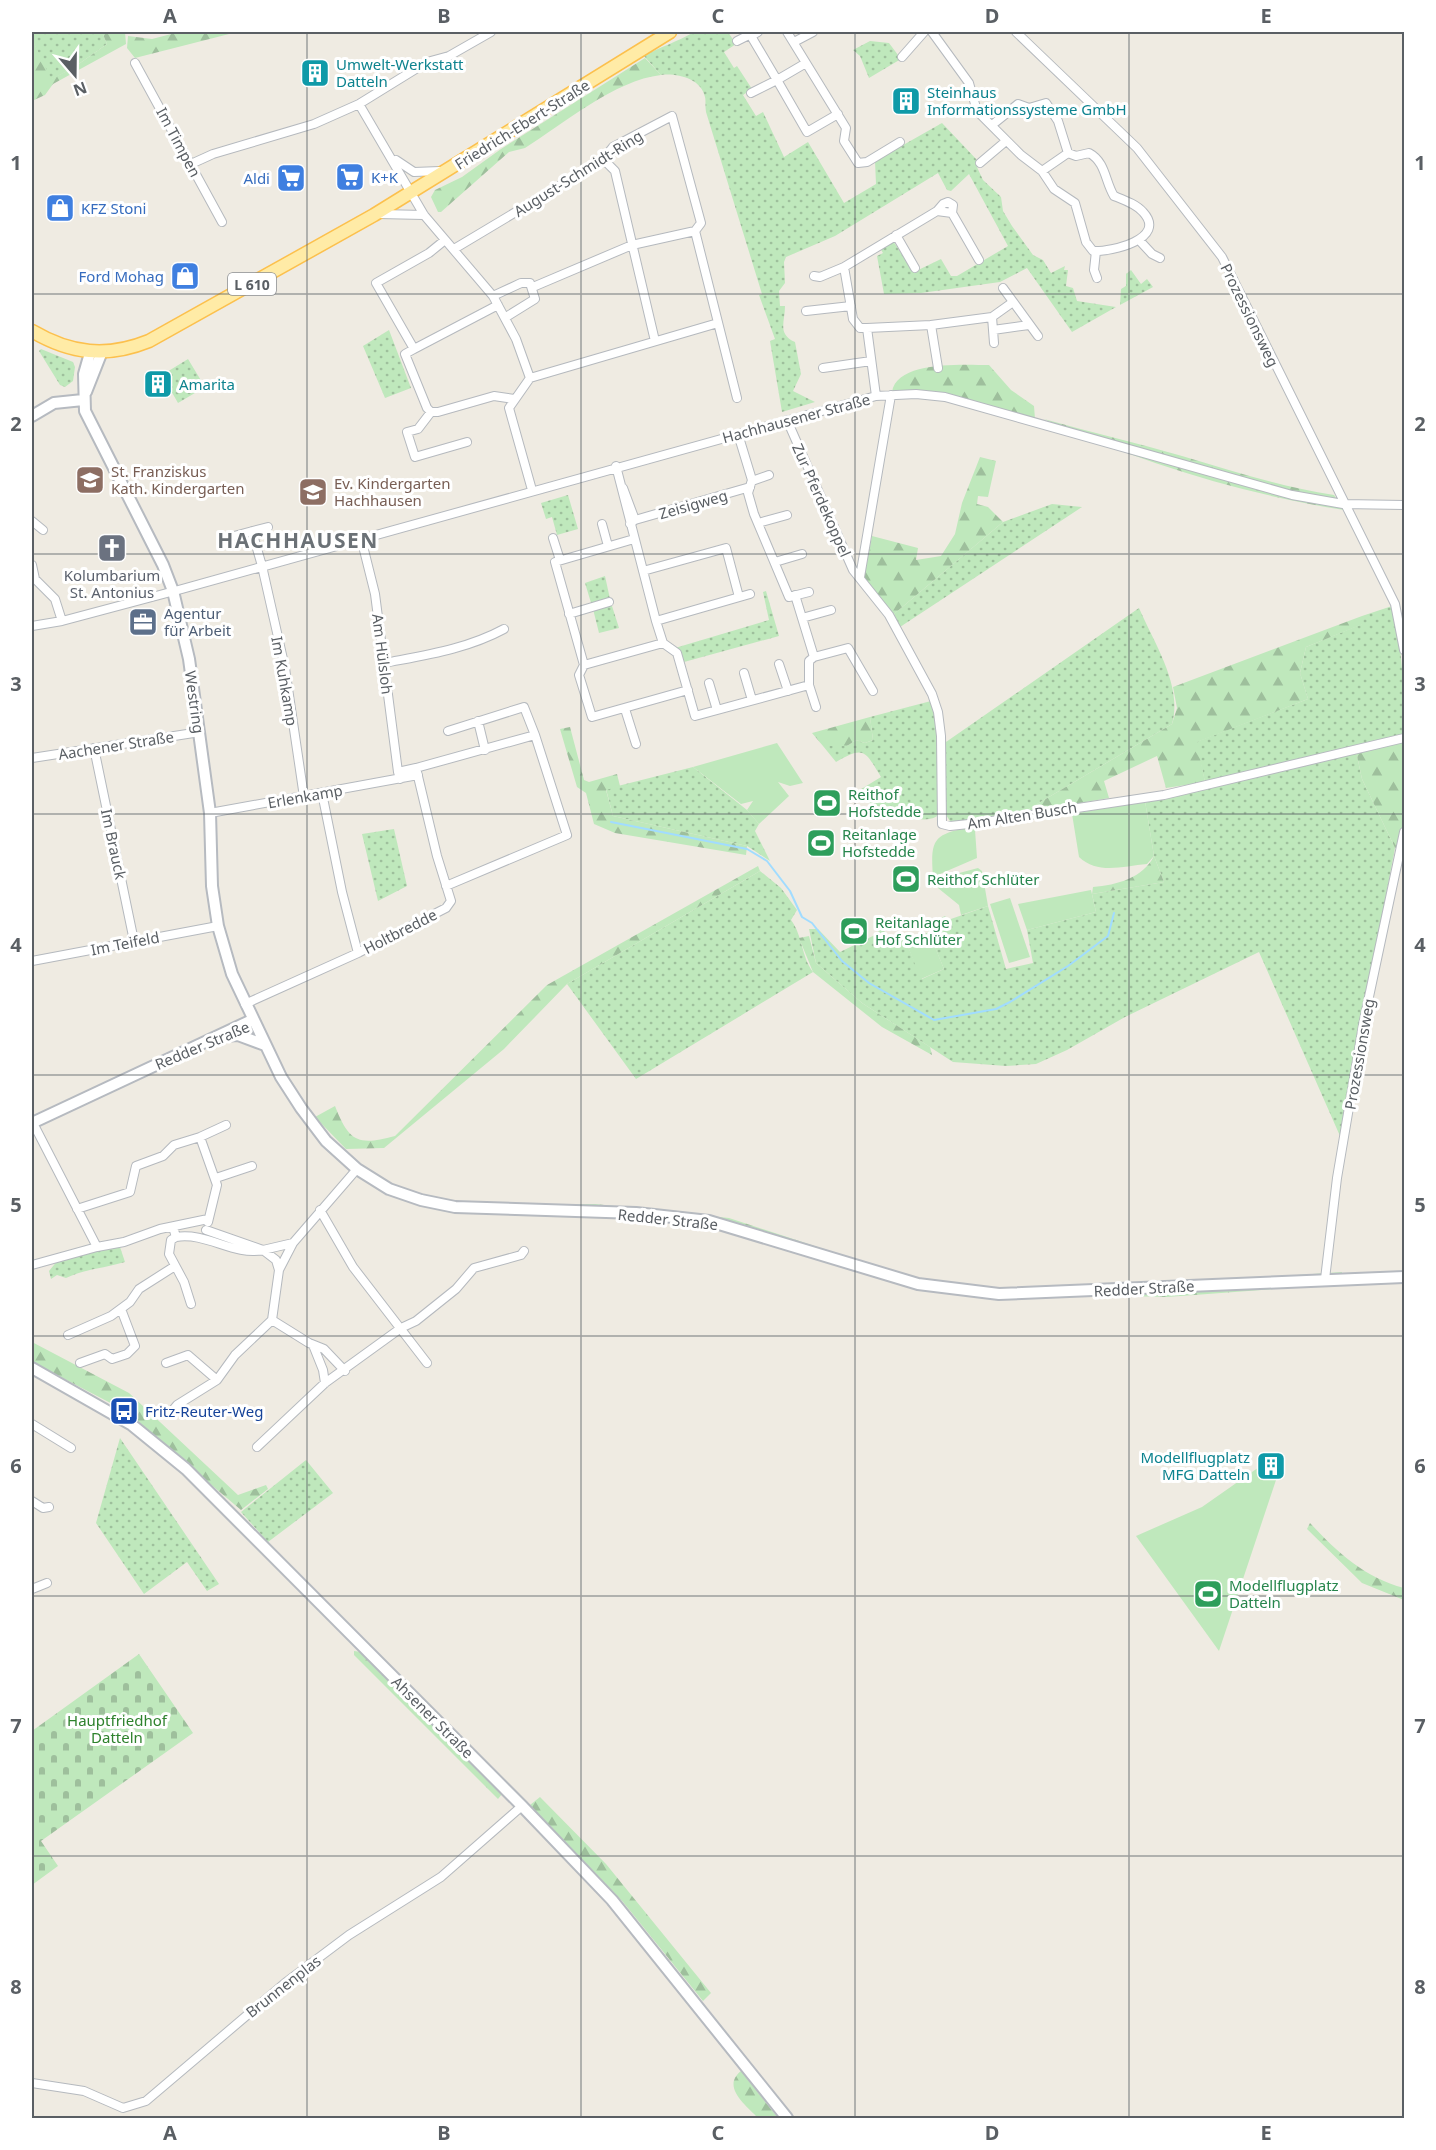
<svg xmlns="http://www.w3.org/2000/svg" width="1436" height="2150" font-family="'Noto Sans',sans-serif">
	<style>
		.grass { fill: url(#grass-dots) }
		.forest { fill: url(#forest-firs) }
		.cemetery { fill: url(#cemetery-stones) }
		.pitch { fill: #bfe8bc }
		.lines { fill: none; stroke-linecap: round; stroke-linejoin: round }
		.stream { stroke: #a1dcff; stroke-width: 2 }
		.street-casing { stroke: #b5b9be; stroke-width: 10 }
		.secondary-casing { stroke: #b6bac0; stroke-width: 14 }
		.primary-casing { stroke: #fcc04d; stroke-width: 15 }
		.street { stroke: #fff; stroke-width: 8 }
		.secondary { stroke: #fff; stroke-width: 10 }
		.primary { stroke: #ffeba6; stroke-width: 12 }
		.grid { fill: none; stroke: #5a5f64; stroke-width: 1.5; stroke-opacity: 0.55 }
		.labels { text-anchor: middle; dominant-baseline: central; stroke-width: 6; stroke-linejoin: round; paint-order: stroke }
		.shield { fill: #fff; stroke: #8c8f92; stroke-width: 1.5 }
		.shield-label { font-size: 14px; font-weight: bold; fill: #5a5f64 }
		.culture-label { font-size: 15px; fill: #0d838f; stroke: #fff; text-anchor: start }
		.street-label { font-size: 15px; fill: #5a5f64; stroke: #fff }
		.shop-label { font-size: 15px; fill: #366cbe; stroke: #fff; text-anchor: start }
		.education-label { font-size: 15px; fill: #785e54; stroke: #fff; text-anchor: start }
		.worship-label { font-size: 15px; fill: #5b616d; stroke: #fff }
		.service-label { font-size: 15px; fill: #4e5e75; stroke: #fff; text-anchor: start }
		.leisure-label { font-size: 15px; fill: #27864d; stroke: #fff; text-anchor: start }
		.transit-label { font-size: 15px; fill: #164399; stroke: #fff; text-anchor: start }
		.park-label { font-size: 15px; fill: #2e822d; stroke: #fff }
		.district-label { font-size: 21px; font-weight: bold; letter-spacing: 1.5px; fill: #6b7176; stroke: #fff }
		.neatline { fill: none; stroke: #5a5f64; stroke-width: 2 }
		.grid-label { font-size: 20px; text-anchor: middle; font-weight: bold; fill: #5a5f64 }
	</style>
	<defs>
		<pattern id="grass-dots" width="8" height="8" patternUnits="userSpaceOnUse" patternTransform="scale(1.5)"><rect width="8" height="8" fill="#bfe8bc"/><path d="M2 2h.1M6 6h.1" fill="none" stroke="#9ebf9c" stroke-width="1.8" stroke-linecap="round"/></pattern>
		<pattern id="forest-firs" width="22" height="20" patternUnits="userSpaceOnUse" patternTransform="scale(1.5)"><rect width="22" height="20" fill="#bfe8bc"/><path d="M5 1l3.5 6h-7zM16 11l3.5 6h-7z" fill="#9ebf9c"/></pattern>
		<pattern id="cemetery-stones" width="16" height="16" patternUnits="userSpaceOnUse" patternTransform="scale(1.5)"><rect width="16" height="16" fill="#bfe8bc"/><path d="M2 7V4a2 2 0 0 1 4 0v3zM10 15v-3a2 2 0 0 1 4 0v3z" fill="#9ebf9c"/></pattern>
	</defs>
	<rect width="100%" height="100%" fill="#efebe2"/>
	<path class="grass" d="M32,32H102L107,44L73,68L50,80L32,39Z
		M694,32H728L736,44L724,52L734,68L737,66L752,89L743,95L756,116L763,112L784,157L808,142L844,203L876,184L875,161L942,123L977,160L976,165L983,180L1001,197L1003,211L1012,226L1033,255L1043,260L1051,273L1065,266L1064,270H1068L1066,286L1073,288L1077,301L1116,307L1072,332L1027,268L1000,282L921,293L884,294L877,256L883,253L880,248L893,241L914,272L941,259L951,276H957L1008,246L969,174L951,191L947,190L938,173L835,236L786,257L784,262L785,283L779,291L780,306H785C785,322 777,334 795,342L801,374L793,391L815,402L782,412L770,341L775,339L759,295L762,294L706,112C705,107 706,101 705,97C701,78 676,73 661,75L644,56C660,47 677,42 694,32Z
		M870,41L889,43L901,59L869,78L860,56L853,50Z
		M1131,270L1141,284L1147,279L1153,287L1120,305L1121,289L1126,286V274Z
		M389,330L411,388L385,398L363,346Z
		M41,349L73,362L75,367L73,381L65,387L60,385L39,351Z
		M188,359L205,387L178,403L162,375Z
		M568,495L578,529L557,535L552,517L546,519L541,503Z
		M1052,504L1082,507L900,627L894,614L1003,522Z
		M605,576L610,599L592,606L585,583Z
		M766,591L779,636L684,662L675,648L769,620L763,592Z
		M608,605L612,606L619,628L599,633L593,609Z
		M1392,606C1403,649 1404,691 1404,736L1205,782L1196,742L1308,699L1300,673L1306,647L1362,624V616Z
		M1139,608C1154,643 1183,686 1172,724L1022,813L964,822L950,821L946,815V742Z
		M931,701L938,725L940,813C928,831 875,806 860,798L858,791L881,777C865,751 865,745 836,762L823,746H847L856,740L865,743L873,740L870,717Z
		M1356,751L1362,779L1395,848L1340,1136L1259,952L1125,1017L1067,1050L1036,1064L1006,1066L953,1062L862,1003L816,963L809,929H818L840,952L879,933L877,927L882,925L888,941L898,937L906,942L922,979L944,969L927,928L942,922L941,918L945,916L948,920L988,906L1006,969L1033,963L1027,930L1096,912L1092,894L1164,882L1154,856L1145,801Z
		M693,767L747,810L759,824L755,831L770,861L747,846L613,816L606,789Z
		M394,829L407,886L378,901L362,834Z
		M760,871L781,888L797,910L791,920C803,936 801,956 813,972L636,1079L567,984Z
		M114,1246L120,1247L125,1262C105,1268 85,1269 66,1278L57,1275L51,1279L49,1271L58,1260Z
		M120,1438L219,1584L207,1591L187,1562L144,1594L96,1523Z
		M306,1460L333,1493L268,1542L241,1512Z"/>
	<path class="forest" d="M102,32H125L126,44L53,84L45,95L32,101V39L51,79L73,68L107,44Z
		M179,32H237L135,58L127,48L128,36L152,39Z
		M645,58L661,75C615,80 563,124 525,148L509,152L441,212H438L431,197L435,190L462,177L501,149Z
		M989,365L1011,390L1034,406L1035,419L996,407L892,392C897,360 964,365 989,365Z
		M1044,419C1090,432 1137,443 1182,456C1233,471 1282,487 1334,495L1344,510C1242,494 1139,462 1044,419Z
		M980,457L996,461L988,497L978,496L977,504L988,507L1003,522L894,614L864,578L872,536L918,548L916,560L941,556L955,534L962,503Z
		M1362,616L1363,624L1306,647L1300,673L1308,699L1197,742L1205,782L1166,788L1157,756L1104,781L1109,798L1022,813L1172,724L1177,708L1173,687Z
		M870,717L873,740L865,743L856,740L847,746H823L812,733Z
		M570,727L584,780L589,782L617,774L620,786L606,790L613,816L747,846L746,855L615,833L594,824L586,793L577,787L560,729Z
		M1404,742V843L1395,848L1362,779L1356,751Z
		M1154,856L1164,882L1092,894L1093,887C1117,885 1143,878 1154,856Z
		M758,866L760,871L567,984L504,1049L384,1148L346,1149L315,1117L335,1106C349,1142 358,1146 395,1136L547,985Z
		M809,936L816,963L862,1003L930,1047L932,1055L882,1027L813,972L799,938Z
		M595,1204L729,1218L921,1281L999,1290L1075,1293L1078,1285H1271L1283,1276L1342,1272L1341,1284L1167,1297L1085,1295L992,1299L932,1291L890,1279L744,1227L583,1215L561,1216L544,1205Z
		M32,1342L129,1393L238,1495L266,1485L268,1489L241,1510L122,1409L32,1362Z
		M1310,1523C1337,1552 1365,1578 1404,1588V1600L1362,1583L1307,1529Z
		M354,1651L361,1652L502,1794L498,1799L354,1655Z
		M540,1797L606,1864L711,1993L703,2001L623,1902L530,1805Z
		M741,2071L778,2118H779H758C746,2105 721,2087 741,2071Z"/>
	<path class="cemetery" d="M139,1654L193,1733L41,1841L58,1866L32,1885V1731Z"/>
	<path class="pitch" d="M777,743L803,783L790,786L778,782L789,796L759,824L747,810L753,801L741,804L693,767Z
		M1145,801L1154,856L1147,864C1123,866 1098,875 1079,857L1072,814Z
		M972,827L975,830L977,858L933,877C930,838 934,834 972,827Z
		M978,868L982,871L988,906L961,915L959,905L933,884V880Z
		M1091,890L1096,912L1027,930L1018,904Z
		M1010,898L1030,957L1009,963L990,904Z
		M929,932L944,969L921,979L906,942Z
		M1279,1453L1276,1480L1219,1651L1136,1536L1202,1507Z"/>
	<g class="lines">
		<path class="stream" d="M611,822L747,849L767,861L790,891L802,917L812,923L842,961L869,983L934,1020L996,1009L1010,1002L1068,966L1108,936L1114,913"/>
		<g class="street-casing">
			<path id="street" d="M758,32L751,36L777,80L806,63
				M787,32L846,128L844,141L858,163L867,162L900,142
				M932,32L969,83L977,111L1021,155L1042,171L1054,189L1075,203L1086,242L1093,251C1111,252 1168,239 1143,212C1136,204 1124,200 1114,196C1105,182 1106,162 1089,153L1076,156L1068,153L1058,121L1046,103L1029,108L1018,104L992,125
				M1016,32L1137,148L1222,257L1395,604L1404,650
				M737,41L749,35L751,36
				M794,42L813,32
				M902,57L924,32
				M135,63L222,222
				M751,93L777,80L807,132L838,114
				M359,104L424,215L493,296L516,339L530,378L509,408L532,490
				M603,159L615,171L655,341
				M396,160L414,172L440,171
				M980,163L1006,141
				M191,164L213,154L314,124L359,104L427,62L449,56L491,32
				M1042,171L1068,153
				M952,213L979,260
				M379,214L424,215
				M896,235L915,268
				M445,240L429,253L376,283L414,349L405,354L427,408L431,412H438L494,396L514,399
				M1139,240L1152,254L1160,258
				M454,249L586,170L603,159L613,147L672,116L701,223L695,231L737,398
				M1096,251L1094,270L1097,278
				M814,276L820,277L844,267
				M533,287L632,245L695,231
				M1003,288L1038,336
				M493,296L521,283H530L535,299L506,317
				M806,311L851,306
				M992,317L993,330L1029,325
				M931,325L938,368
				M867,328L931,325L992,317L1013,302
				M993,330L994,343
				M414,349L498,305
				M823,368L871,361
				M530,378L718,323
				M876,396L867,328H860L853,319L844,267L937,211L952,213L953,205L948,202L943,204L937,211
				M431,412L418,429L407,432L415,457L467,442
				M787,420L853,570L889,615L932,694L938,712L941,736L942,824L950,826L978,823L1164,795L1404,738
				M738,434L752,480L748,493L754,514L789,597L809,592
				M616,466L656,621L663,643L677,653L695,716L809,685V661L814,657
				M752,481L769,475
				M623,488L635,520
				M32,521L43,530
				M758,523L787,515
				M602,524L608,546
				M630,524L635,520L750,487
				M252,531L262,566
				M234,536L268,527
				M361,538L375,594L398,772
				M553,538L560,560
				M634,539L555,562L584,665L579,675L592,717L688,690
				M775,562L802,554
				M32,565L35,579L55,599L62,621
				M262,566L285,668L304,797
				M643,571L726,548L739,597
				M860,577L891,395
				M795,595L814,657
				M569,614L609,602
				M802,618L831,610
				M656,621L750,594
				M32,626L62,621L182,589L876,396L916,394L945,397L1292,495L1343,504L1404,505
				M814,657L848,648L873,691
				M385,663C426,655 467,649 504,629
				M779,664L788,691
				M584,665L663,643
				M744,673L752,700
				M709,683L717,710
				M809,685L816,707
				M625,709L636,744
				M478,721L485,750
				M94,748L134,941
				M32,758L200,732
				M416,768L535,735
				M322,793L342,892L358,953
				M210,813L418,775
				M446,886L567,835L535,735L524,707L448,731
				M32,961L218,926
				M245,1004L358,953L446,908L451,901L437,856L416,768L398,772L400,779
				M33,1123L97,1247L124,1242L160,1229L208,1219
				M200,1137L217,1185L208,1222
				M216,1178L252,1166
				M77,1209L130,1192L136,1166L163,1156L174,1145L200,1137L226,1125
				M320,1210L353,1267L427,1363
				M173,1227L176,1237C207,1232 233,1256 263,1250L276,1260L279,1270
				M206,1230L263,1250L293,1243L357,1169
				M176,1237L171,1240L169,1254L184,1282L191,1304
				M32,1265L97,1247
				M1325,1279L1337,1178L1363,1025L1404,832
				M272,1320L309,1343L324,1349L345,1371
				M68,1335L111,1316L130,1302L139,1289L175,1266
				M313,1345L323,1370L325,1383
				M80,1363L105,1354L112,1359L127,1354L135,1346L121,1309
				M166,1363L188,1355L217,1380
				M172,1411L177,1405L217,1380L235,1355L272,1320L279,1270L293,1243
				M32,1424L71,1448
				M257,1447L325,1383L401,1328L416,1321L456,1289L474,1268L521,1255L524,1251
				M32,1501L43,1508L49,1507
				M32,1589L47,1583
				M32,2083L84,2091L123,2108L146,2101L285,1983L349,1935L441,1877L522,1806"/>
		</g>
		<g class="secondary-casing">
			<path id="secondary" d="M90,353L84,374L85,411L163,565L173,591L189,659L210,813L212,886L218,926L232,974L281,1077L301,1108L326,1141L357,1169L389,1189L421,1200L455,1207L636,1213L709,1221L918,1284L999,1294L1404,1277
				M86,392L101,354
				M32,416L54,403L83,400
				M223,1036L238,1035L265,1045
				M32,1123L252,1020
				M32,1368L132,1425L186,1469L522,1806L612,1900L787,2118"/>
		</g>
		<g class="primary-casing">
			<path id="primary" d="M32,331C71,354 107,358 149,341L374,215L670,32"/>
		</g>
		<use href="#street" class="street"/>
		<use href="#secondary" class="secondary"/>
		<use href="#primary" class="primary"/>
	</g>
	<path class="grid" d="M307,32V2118M581,32V2118M855,32V2118M1129,32V2118M32,294H1404M32,554H1404M32,814H1404M32,1075H1404M32,1336H1404M32,1596H1404M32,1856H1404"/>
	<defs>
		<g id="building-square" transform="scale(1.5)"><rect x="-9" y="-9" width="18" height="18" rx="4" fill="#0f9aa8" stroke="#fff"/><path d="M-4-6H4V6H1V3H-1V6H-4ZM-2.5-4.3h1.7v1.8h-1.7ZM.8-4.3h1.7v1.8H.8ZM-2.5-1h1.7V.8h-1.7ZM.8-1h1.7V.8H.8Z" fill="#fff"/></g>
		<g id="supermarket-square" transform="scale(1.5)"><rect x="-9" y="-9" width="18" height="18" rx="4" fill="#3f7fe0" stroke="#fff"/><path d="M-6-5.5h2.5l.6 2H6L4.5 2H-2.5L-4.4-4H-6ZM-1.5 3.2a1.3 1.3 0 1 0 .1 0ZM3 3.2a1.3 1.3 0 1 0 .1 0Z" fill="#fff"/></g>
		<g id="shop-square" transform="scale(1.5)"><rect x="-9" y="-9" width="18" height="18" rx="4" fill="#3f7fe0" stroke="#fff"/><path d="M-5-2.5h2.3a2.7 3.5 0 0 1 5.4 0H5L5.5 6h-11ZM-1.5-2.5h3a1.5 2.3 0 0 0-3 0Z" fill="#fff"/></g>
		<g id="school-square" transform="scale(1.5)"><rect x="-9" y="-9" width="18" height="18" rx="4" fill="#8d6e63" stroke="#fff"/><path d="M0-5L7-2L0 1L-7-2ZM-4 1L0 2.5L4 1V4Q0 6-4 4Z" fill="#fff"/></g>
		<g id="church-square" transform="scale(1.5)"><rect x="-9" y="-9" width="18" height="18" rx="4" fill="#6b7280" stroke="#fff"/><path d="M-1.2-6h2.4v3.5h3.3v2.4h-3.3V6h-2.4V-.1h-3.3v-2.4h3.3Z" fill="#fff"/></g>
		<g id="office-square" transform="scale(1.5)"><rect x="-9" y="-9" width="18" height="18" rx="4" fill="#5c6f8a" stroke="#fff"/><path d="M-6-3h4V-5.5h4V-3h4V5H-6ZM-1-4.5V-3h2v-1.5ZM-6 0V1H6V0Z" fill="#fff"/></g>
		<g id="stadium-square" transform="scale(1.5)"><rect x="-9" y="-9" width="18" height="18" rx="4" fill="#2e9e5b" stroke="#fff"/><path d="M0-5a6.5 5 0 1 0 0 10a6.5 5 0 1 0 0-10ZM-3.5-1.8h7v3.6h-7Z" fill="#fff"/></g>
		<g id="bus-square" transform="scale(1.5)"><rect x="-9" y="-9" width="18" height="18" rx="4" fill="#1a4fb4" stroke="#fff"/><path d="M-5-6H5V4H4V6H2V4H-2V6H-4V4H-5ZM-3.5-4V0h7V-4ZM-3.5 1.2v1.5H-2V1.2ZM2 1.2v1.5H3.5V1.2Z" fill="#fff"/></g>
	</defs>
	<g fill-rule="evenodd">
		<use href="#building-square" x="315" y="73"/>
		<use href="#building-square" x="906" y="101"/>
		<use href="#supermarket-square" x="350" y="177"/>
		<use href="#supermarket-square" x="291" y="178"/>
		<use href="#shop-square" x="60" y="208"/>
		<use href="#shop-square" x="185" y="276"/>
		<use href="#building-square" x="158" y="384"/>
		<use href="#school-square" x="90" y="480"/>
		<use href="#school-square" x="313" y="492"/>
		<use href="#church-square" x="112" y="548"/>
		<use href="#office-square" x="143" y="622"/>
		<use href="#stadium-square" x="827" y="803"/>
		<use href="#stadium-square" x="821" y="843"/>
		<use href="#stadium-square" x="906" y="879"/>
		<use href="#stadium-square" x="854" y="931"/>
		<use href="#bus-square" x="124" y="1411"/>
		<use href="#building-square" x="1271" y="1466"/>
		<use href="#stadium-square" x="1208" y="1594"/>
	</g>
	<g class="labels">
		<rect class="shield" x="228" y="273" width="48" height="22" rx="4.5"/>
		<g class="shield-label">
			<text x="252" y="284">L 610</text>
		</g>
		<g class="culture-label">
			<text x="336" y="64">Umwelt-Werkstatt<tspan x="336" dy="17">Datteln</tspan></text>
			<text x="927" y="92">Steinhaus<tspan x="927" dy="17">Informationssysteme GmbH</tspan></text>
			<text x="179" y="384">Amarita</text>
			<text x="1250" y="1457" text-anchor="end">Modellflugplatz<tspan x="1250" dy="17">MFG Datteln</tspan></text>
		</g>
		<g class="street-label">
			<text transform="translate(522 124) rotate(-32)">Friedrich-Ebert-Straße</text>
			<text transform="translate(179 142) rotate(62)">Im Timpen</text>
			<text transform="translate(578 173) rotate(-32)">August-Schmidt-Ring</text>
			<text transform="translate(1250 315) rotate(64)">Prozessionsweg</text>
			<text transform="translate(796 418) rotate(-15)">Hachhausener Straße</text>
			<text transform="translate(822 500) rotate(66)">Zur Pferdekoppel</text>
			<text transform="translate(693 504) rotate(-16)">Zeisigweg</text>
			<text transform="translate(383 654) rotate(83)">Am Hülsloh</text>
			<text transform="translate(285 681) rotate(80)">Im Kuhkamp</text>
			<text transform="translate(195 702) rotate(82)">Westring</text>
			<text transform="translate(116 745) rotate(-9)">Aachener Straße</text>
			<text transform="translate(305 796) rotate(-10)">Erlenkamp</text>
			<text transform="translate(1022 815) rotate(-9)">Am Alten Busch</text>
			<text transform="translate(114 844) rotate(78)">Im Brauck</text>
			<text transform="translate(400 931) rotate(-27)">Holtbredde</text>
			<text transform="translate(125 943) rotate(-11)">Im Teifeld</text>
			<text transform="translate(202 1045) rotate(-23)">Redder Straße</text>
			<text transform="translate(1359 1054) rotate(-80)">Prozessionsweg</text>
			<text transform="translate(668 1219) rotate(6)">Redder Straße</text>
			<text transform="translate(1144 1288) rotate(-3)">Redder Straße</text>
			<text transform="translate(433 1717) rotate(45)">Ahsener Straße</text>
			<text transform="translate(283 1986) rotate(-38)">Brunnenplas</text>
		</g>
		<g class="shop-label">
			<text x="371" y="177">K+K</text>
			<text x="270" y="178" text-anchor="end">Aldi</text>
			<text x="81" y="208">KFZ Stoni</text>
			<text x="164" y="276" text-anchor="end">Ford Mohag</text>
		</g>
		<g class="education-label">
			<text x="111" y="471">St. Franziskus<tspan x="111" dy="17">Kath. Kindergarten</tspan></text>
			<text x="334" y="483">Ev. Kindergarten<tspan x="334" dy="17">Hachhausen</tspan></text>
		</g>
		<g class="worship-label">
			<text x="112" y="575">Kolumbarium<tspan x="112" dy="17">St. Antonius</tspan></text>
		</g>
		<g class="service-label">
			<text x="164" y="613">Agentur<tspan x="164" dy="17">für Arbeit</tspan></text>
		</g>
		<g class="leisure-label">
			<text x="848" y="794">Reithof<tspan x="848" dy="17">Hofstedde</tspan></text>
			<text x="842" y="834">Reitanlage<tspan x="842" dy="17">Hofstedde</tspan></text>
			<text x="927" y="879">Reithof Schlüter</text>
			<text x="875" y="922">Reitanlage<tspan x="875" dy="17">Hof Schlüter</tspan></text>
			<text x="1229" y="1585">Modellflugplatz<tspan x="1229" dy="17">Datteln</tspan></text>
		</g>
		<g class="transit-label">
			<text x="145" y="1411">Fritz-Reuter-Weg</text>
		</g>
		<g class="park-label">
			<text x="117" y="1720">Hauptfriedhof<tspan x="117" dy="17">Datteln</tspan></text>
		</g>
		<g class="district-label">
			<text x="298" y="540">HACHHAUSEN</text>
		</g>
	</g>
	<rect width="1436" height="2150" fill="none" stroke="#ffffff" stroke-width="66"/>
	<g transform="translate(75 75) rotate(160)" stroke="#ffffff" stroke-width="4.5" paint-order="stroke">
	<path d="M0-4.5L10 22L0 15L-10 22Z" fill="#5a5f64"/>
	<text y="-9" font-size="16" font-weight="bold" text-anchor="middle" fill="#5a5f64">N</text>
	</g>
	<rect x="33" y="33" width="1370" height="2084" class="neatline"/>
	<g class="grid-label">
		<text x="170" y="23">A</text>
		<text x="444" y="23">B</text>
		<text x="718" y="23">C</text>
		<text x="992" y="23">D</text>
		<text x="1266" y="23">E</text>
		<text x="16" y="170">1</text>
		<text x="1420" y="170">1</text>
		<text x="16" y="431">2</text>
		<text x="1420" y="431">2</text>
		<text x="16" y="691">3</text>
		<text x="1420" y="691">3</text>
		<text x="16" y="952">4</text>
		<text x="1420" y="952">4</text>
		<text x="16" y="1212">5</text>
		<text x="1420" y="1212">5</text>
		<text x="16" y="1473">6</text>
		<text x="1420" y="1473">6</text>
		<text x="16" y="1733">7</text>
		<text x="1420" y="1733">7</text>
		<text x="16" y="1994">8</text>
		<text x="1420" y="1994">8</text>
		<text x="170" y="2140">A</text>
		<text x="444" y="2140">B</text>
		<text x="718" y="2140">C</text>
		<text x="992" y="2140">D</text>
		<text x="1266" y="2140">E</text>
	</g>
</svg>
